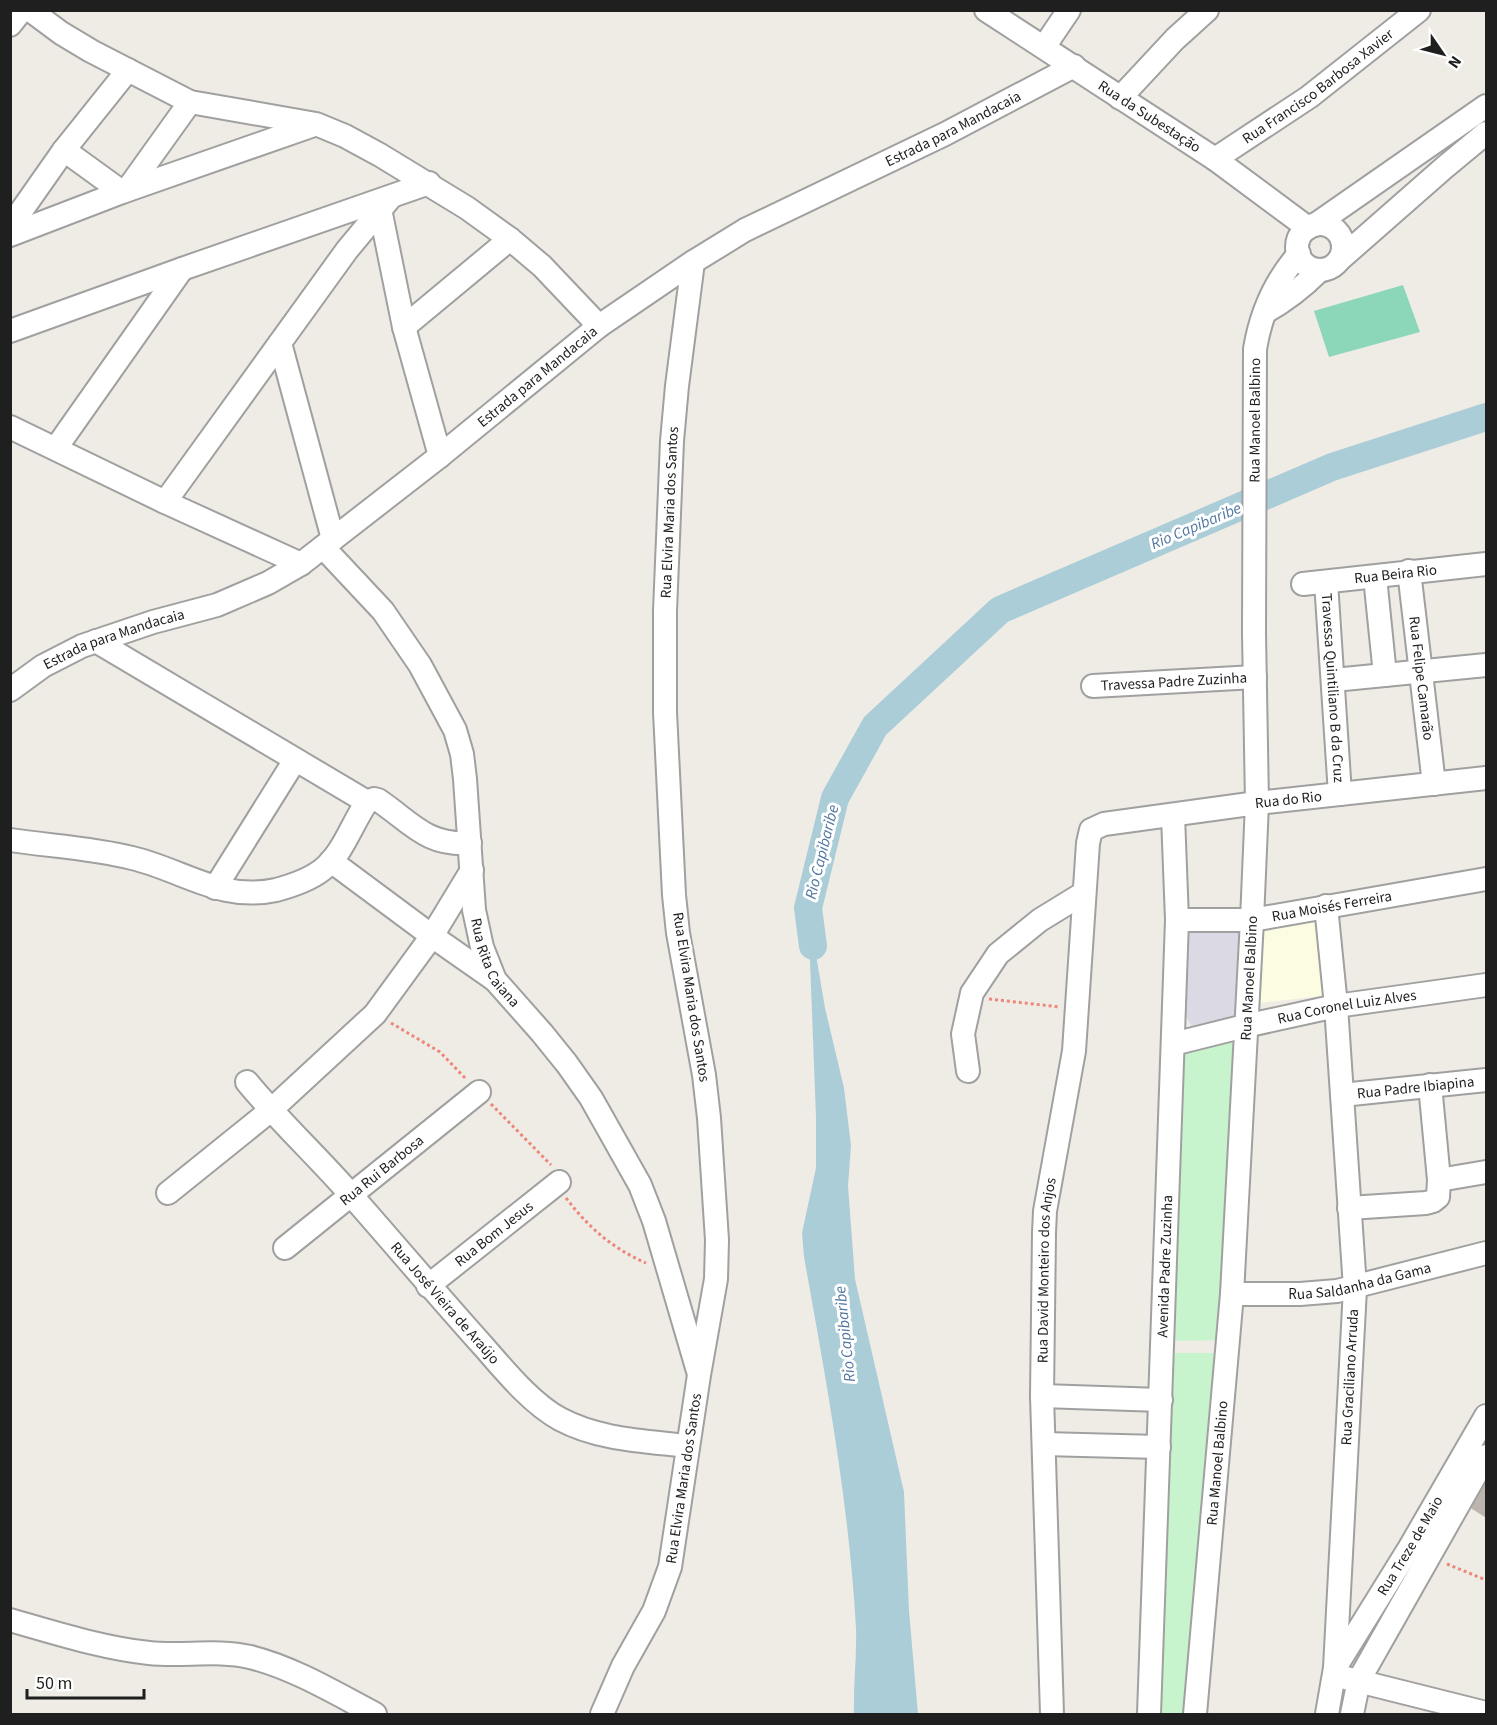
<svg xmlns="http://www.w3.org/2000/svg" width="1497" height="1725" font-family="'Source Sans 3',sans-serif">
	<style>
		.education { fill: #fcfce2 }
		.park { fill: #c7f4cc }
		.pitch { fill: #8cd6ba }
		.plaza { fill: #dbdae4 }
		.water { fill: #abcdd8 }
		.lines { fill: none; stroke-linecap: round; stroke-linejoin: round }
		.river { stroke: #abcdd8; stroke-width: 28 }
		.building { fill: #bcb5af; stroke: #bfb3aa; stroke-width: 1.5 }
		.minor-casing { stroke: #a0a0a0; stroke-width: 26 }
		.path { stroke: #ed8779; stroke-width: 3; stroke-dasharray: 3 3; stroke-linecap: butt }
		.minor { stroke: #fff; stroke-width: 22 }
		.labels { text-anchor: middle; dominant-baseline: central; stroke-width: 6; stroke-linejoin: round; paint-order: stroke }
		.street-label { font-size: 15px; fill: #1f1f1f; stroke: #fff }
		.water-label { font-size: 16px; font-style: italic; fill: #51779f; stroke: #fff }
	</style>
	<rect width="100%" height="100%" fill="#efece6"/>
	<path class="education" d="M1321,913L1323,996L1259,1003L1260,925Z"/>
	<path class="park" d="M1241,1031L1224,1340L1168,1341L1175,1047Z
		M1166,1353H1222L1191,1714H1152Z"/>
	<path class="pitch" d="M1403,285L1420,332L1329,357L1314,311Z"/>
	<path class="plaza" d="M1196,931L1241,933L1236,1023L1192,1028L1185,1014L1189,933Z"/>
	<path class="water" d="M808,908L825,1008L844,1088L851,1146L848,1186L855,1279L904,1492L909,1611L918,1714H854C853,1686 857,1657 856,1628C849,1503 826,1379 804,1257L802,1233L816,1168V1117Z"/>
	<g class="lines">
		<path class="river" d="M813,946L808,908L835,798L875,726L1000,610L1332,467L1486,417"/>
	</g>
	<path class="building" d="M1486,1483V1517L1472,1508Z"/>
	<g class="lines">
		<g class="minor-casing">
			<g id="minor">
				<path d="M30,10L61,33L91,51L190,102L316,124L345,136L380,155L467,208L510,239L542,266L599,326"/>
				<path id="s1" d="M986,10L1215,159L1308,228"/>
				<path d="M10,25L22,10"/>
				<path d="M1044,47L1069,10"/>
				<path d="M1120,98L1175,39L1207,10"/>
				<path d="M64,150L122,192"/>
				<path id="s2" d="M1215,159L1309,97L1419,10"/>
				<path d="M127,190L190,102"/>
				<path d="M380,209L404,327L440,456"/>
				<circle cx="1320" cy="247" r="23"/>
				<path d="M1315,225L1486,106"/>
				<path d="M10,227L64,150L128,70"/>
				<path d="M10,235L122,192L311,126"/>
				<path d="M1339,260L1445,167L1486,133"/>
				<path d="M1265,312C1287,300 1303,287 1320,270"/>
				<path d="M404,327L510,239"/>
				<path d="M10,331L182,269L429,183"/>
				<path d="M280,343L333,539"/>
				<path d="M10,427L165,502L301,564"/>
				<path d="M56,448L182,269"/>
				<path d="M165,502L347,250L391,197"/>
				<path id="s3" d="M323,547L383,611L420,665L455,730L462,754L465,779L474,910L482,947L495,980L542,1033L567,1064L591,1098L640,1185L654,1221L698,1371"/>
				<path id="s4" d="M1409,571L1434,784"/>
				<path d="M1375,577L1385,675"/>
				<path id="s5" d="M1326,582L1340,794"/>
				<path id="s6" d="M1303,584L1486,564"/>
				<path d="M96,641L367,802L374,799L378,800C411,822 426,846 470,843"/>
				<path d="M1334,680L1486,665"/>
				<path id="s7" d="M1093,686L1255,677"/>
				<path id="s8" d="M10,690L43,666L82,646L153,622L217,605L268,583L301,564L440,456L599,326L693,262L745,230L945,134L1074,66"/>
				<path d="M10,840C51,846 93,848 132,858C183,870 221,902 276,890C291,886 309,880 322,870C343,854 352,823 367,802"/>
				<path d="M331,861L432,936L495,980"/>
				<path d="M215,888L295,760"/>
				<path d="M1326,906L1336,1006L1355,1288L1335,1668"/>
				<path id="s9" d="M1177,920H1252L1486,879"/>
				<path id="s10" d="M1173,1044L1245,1026L1336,1006L1486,985"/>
				<path d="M968,1071L963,1034L972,993L998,954L1040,920L1084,893"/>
				<path id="s11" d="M247,1082C280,1122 318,1157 352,1196C396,1246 439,1297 484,1347C506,1372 531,1403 560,1419C599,1440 646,1441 688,1446"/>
				<path id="s12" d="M1342,1095L1486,1080"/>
				<path d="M1439,1180L1486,1172"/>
				<path d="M168,1193L271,1110L375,1014L432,936L472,870"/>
				<path d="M1349,1208L1426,1203L1433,1201L1438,1197L1439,1180L1430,1085"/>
				<path id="s13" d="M285,1248L479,1092"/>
				<path id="s14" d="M428,1286L559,1182"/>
				<path id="s15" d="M1232,1294H1300L1337,1291L1486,1253"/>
				<path d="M1042,1396L1161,1400"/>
				<path d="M1044,1444L1159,1447"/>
				<path d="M10,1620C56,1633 102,1648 149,1653C182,1657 217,1649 250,1657C294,1668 335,1693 375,1714"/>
				<path d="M1346,1678L1486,1713"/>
				<path id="s16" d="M602,1714L623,1666L654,1611L670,1567L699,1375L716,1279L717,1240L709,1118L704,1075L678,933L674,895L665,712V611L672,441L677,386L693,262"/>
				<path id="s17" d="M1052,1714L1042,1396L1044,1233L1045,1211L1074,1051L1088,843L1091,830L1104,824L1257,803L1486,778"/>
				<path id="s18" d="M1149,1714L1177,920L1173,816"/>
				<path id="s19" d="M1195,1714L1232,1294L1252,920L1257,803L1254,633L1255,349C1261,313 1275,281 1299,254"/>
				<path id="s20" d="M1327,1714L1335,1668L1410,1547L1486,1416"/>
				<path d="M1352,1714L1359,1680L1486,1456"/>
			</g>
		</g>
		<path class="path" d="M989,999L1060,1007
			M391,1023L440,1052L467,1080
			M491,1104L551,1165
			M566,1198C589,1228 612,1248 646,1263
			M1447,1564L1486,1580"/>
		<use href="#minor" class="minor"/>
	</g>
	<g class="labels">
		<g class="street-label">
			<text stroke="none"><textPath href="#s2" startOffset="126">Rua Francisco Barbosa Xavier</textPath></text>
			<text stroke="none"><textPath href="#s1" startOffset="195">Rua da Subestação</textPath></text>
			<text stroke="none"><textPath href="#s8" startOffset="1107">Estrada para Mandacaia</textPath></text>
			<text stroke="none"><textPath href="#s8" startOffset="621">Estrada para Mandacaia</textPath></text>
			<text stroke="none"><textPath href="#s19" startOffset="1296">Rua Manoel Balbino</textPath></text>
			<text stroke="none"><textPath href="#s16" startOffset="1224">Rua Elvira Maria dos Santos</textPath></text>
			<text stroke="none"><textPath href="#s6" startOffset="93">Rua Beira Rio</textPath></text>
			<text stroke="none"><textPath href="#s8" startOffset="117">Estrada para Mandacaia</textPath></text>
			<text stroke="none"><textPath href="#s4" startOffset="108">Rua Felipe Camarão</textPath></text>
			<text stroke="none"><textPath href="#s7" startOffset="81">Travessa Padre Zuzinha</textPath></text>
			<text stroke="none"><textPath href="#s5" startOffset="106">Travessa Quintiliano B da Cruz</textPath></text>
			<text stroke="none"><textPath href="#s17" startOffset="1088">Rua do Rio</textPath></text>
			<text stroke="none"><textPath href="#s9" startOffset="156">Rua Moisés Ferreira</textPath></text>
			<text stroke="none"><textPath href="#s3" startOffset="466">Rua Rita Caiana</textPath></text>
			<text stroke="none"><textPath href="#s19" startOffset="738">Rua Manoel Balbino</textPath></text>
			<text transform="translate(691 997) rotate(81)">Rua Elvira Maria dos Santos</text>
			<text stroke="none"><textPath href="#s10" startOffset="178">Rua Coronel Luiz Alves</textPath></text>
			<text stroke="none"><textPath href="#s12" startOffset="74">Rua Padre Ibiapina</textPath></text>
			<text stroke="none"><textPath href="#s13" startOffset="124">Rua Rui Barbosa</textPath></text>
			<text stroke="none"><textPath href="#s14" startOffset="84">Rua Bom Jesus</textPath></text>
			<text stroke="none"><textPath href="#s18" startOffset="448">Avenida Padre Zuzinha</textPath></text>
			<text stroke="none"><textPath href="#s17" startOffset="444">Rua David Monteiro dos Anjos</textPath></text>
			<text stroke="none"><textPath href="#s15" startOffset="129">Rua Saldanha da Gama</textPath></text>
			<text stroke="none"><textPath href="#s11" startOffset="297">Rua José Vieira de Araújo</textPath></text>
			<text transform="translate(1350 1377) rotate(-87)">Rua Graciliano Arruda</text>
			<text stroke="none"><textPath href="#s19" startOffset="252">Rua Manoel Balbino</textPath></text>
			<text stroke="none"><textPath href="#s16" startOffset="252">Rua Elvira Maria dos Santos</textPath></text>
			<text stroke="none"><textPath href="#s20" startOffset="190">Rua Treze de Maio</textPath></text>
		</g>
		<g class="water-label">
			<text transform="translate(1196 526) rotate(-23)">Rio Capibaribe</text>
			<text transform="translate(822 852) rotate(-76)">Rio Capibaribe</text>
			<text transform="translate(845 1334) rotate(-96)">Rio Capibaribe</text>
		</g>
	</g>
	<rect width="1497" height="1725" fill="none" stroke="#1f1f1f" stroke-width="24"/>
	<g transform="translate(1443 54) rotate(125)" stroke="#ffffff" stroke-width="4.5" paint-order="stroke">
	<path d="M0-4.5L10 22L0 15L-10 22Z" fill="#1f1f1f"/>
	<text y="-9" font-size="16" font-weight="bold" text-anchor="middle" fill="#1f1f1f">N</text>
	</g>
	<path d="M27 1689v9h117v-9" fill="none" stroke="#1f1f1f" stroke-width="3"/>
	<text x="36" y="1689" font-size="18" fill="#1f1f1f" stroke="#ffffff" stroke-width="4.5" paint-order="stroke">50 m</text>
</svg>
